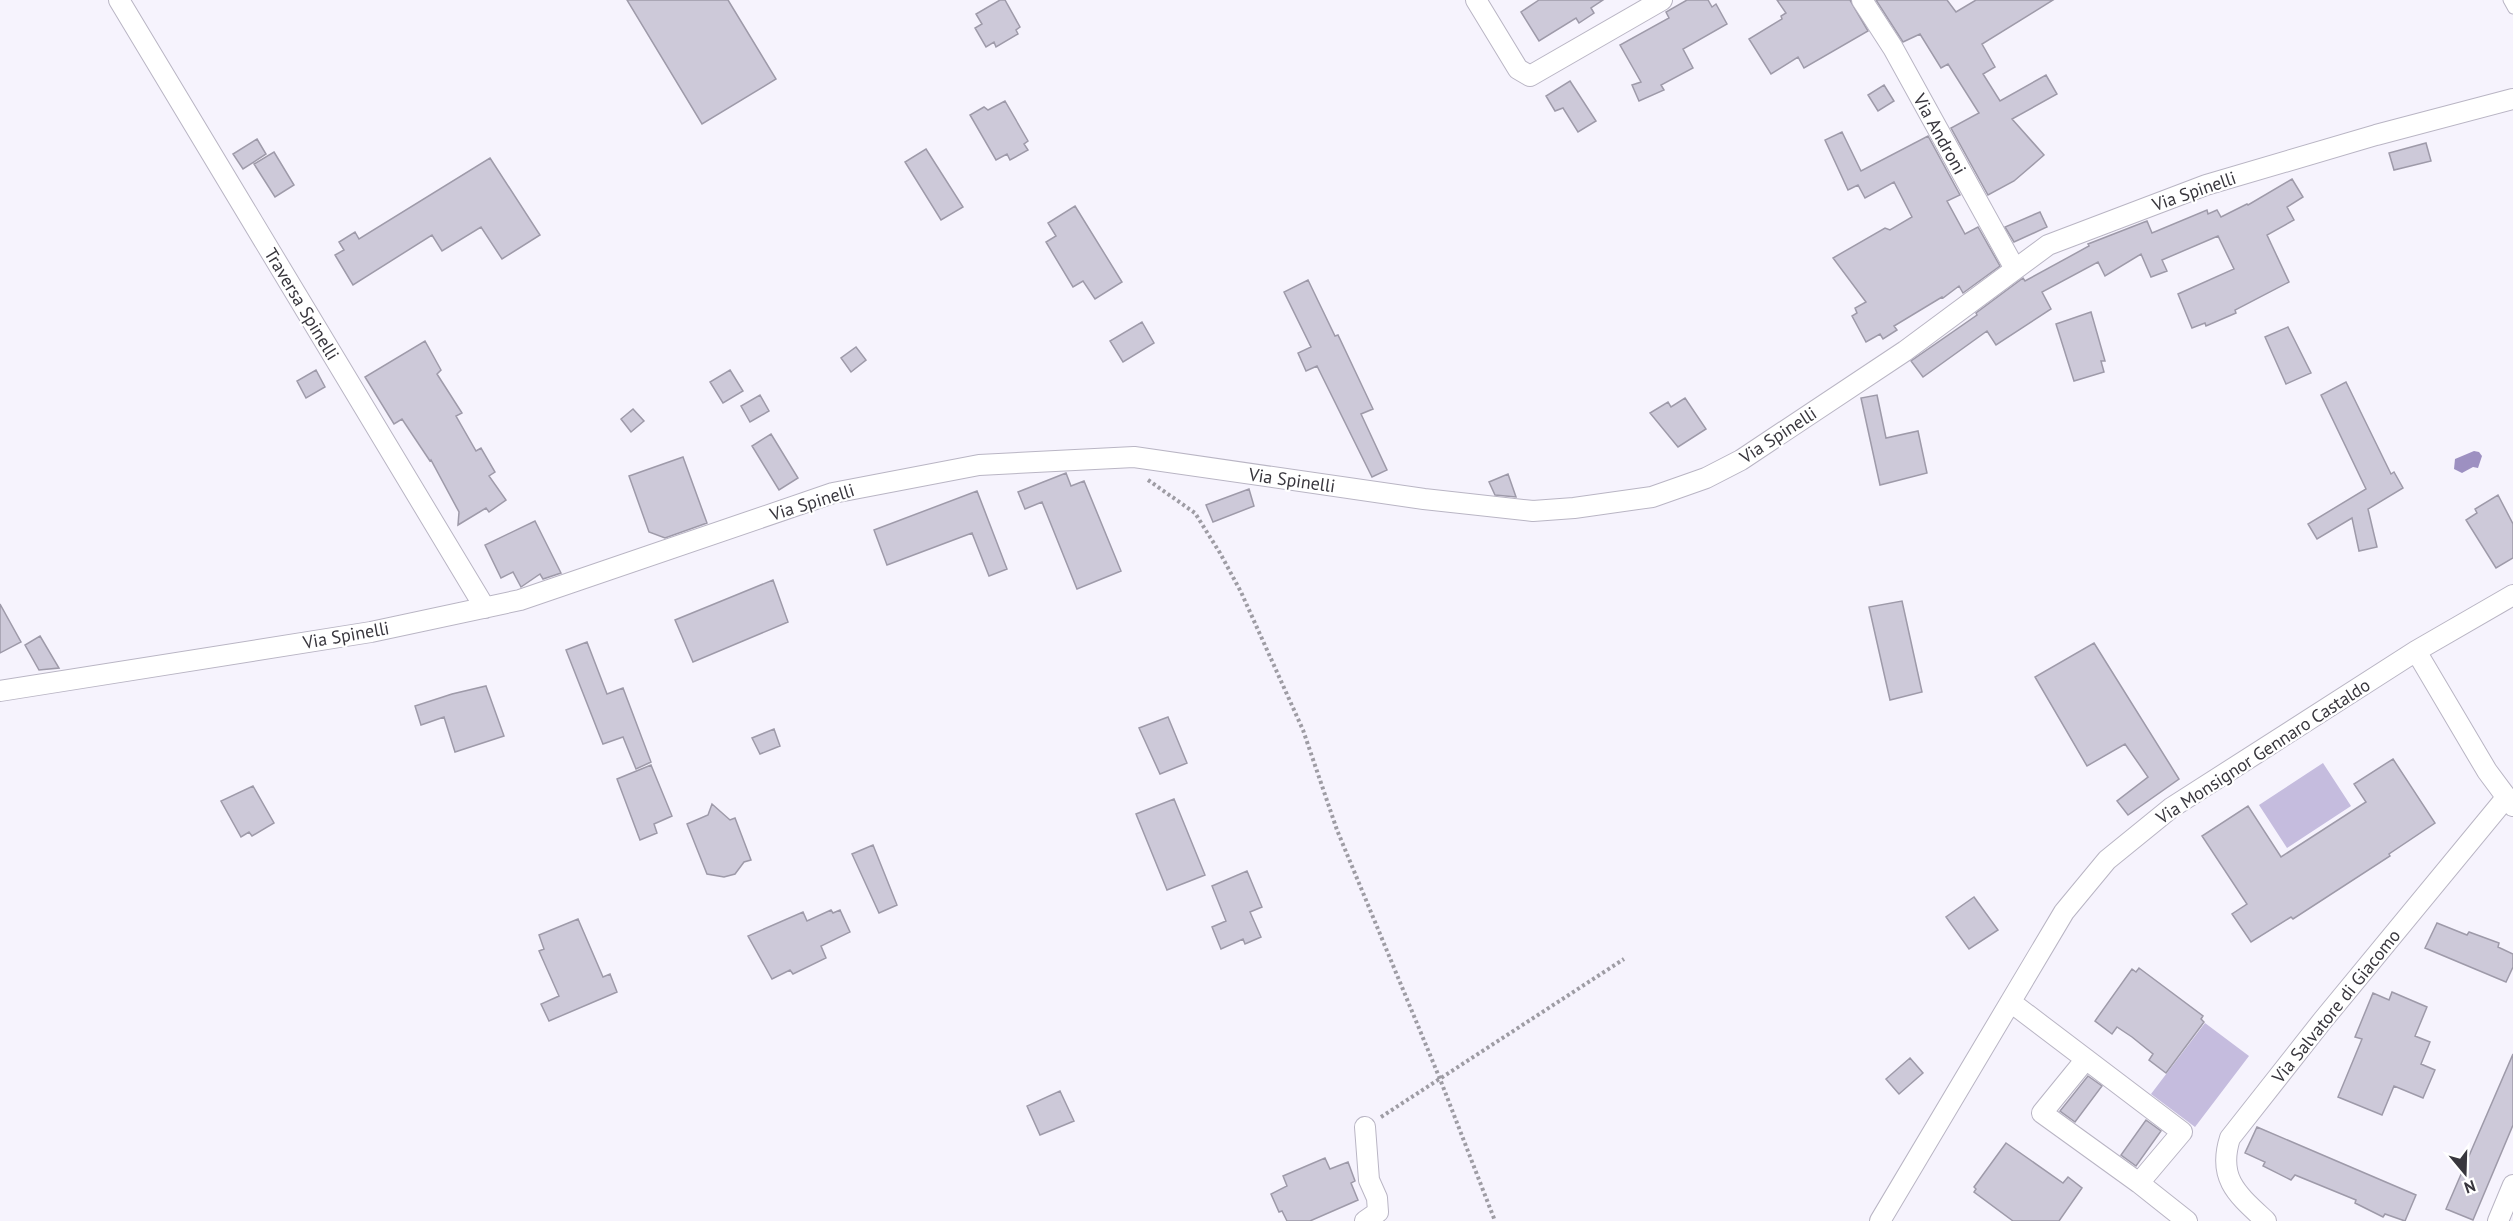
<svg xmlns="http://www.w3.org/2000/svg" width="2513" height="1221" font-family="'PT Sans',sans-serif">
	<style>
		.green { fill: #c5bcde }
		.water { fill: #9d90c1 }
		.building { fill: #cdc9d9; stroke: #9e9aa9; stroke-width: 1.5 }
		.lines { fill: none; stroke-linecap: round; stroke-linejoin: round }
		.service-casing { stroke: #b9b5c4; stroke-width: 11 }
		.minor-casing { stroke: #b9b5c4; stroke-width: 22 }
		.path { stroke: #9e9ca4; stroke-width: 4; stroke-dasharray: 3 3; stroke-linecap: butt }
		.service { stroke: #fff; stroke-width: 9 }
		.minor { stroke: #fff; stroke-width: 20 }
		.labels { text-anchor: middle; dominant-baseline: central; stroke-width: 4.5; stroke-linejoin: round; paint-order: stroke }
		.street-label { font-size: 18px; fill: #38363d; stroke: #fff }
	</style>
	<rect width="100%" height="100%" fill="#f6f3fd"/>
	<path class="green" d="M2323,763L2351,806L2287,848L2259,805Z
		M2205,1023L2249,1056L2195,1127L2151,1094Z"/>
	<path class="water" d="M2474,451L2479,452L2482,456L2478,468L2473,467L2462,473L2454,469L2455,459Z"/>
	<path class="building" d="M627,0H728L776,79L702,124Z
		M1000,0H1005L1020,27L1016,30L1018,34L996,47L994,42L986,47L975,28L982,24L976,14Z
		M1539,0H1603L1591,8L1594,13L1579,23L1576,18L1539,41L1521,12Z
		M1687,0H1708L1712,7L1716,4L1727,24L1683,49L1693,68L1661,85L1664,90L1639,101L1632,85L1641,82L1620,45L1669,18L1666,12Z
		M1777,0H1850L1868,31L1804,68L1798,57L1771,74L1749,39L1782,19L1781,16L1786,13Z
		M1876,0H1947L1956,12L1976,0H2053L1982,44L1995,67L1983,74L2000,101L2046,75L2057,94L2012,119L2044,155L2014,181L1988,195L1951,128L1979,113L1948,64L1941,68L1920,34L1903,42Z
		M1570,81L1596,121L1578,132L1563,108L1555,111L1546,96Z
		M1884,85L1894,101L1878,111L1868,95Z
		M1005,101L1028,141L1024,144L1028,150L1010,160L1007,154L996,160L970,115L984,107L988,110Z
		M1842,132L1861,171L1928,136L1960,195L1947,201L1965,234L1978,227L2000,266L1963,293L1959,286L1943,298L1942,297L1894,326L1897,330L1883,339L1880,334L1866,342L1852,316L1857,313L1855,308L1866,302L1833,258L1885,228L1890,230L1912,217L1894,182L1865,198L1858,185L1848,190L1825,140Z
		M257,139L266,154L243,169L233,154Z
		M2426,143L2431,161L2394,170L2389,153Z
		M926,149L963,207L941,220L905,162Z
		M274,152L294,185L275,197L254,164Z
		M490,158L540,235L502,259L481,227L442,251L432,235L353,285L335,255L344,250L339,242L355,232L359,239Z
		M2292,179L2303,197L2287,207L2294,220L2267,235L2289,282L2235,310L2236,313L2206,326L2205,323L2192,328L2178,294L2234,269L2218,236L2162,260L2167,271L2151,277L2141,254L2105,276L2098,262L2042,292L2051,309L1996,345L1987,331L1923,377L1911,361L1977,315L1976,313L2023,278L2025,281L2089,246L2088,244L2147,221L2152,233L2207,210L2208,214L2217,210L2221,217L2247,204L2248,205Z
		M1075,206L1122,282L1095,299L1083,281L1073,287L1046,242L1056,236L1048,223Z
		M2040,212L2047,227L2014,242L2005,227Z
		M1308,280L1335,336L1338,335L1373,409L1361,414L1387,470L1372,477L1317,366L1306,371L1298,353L1311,347L1284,292Z
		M2091,312L2105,361H2101L2104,372L2074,381L2056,324Z
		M1142,322L1154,343L1123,362L1110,341Z
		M2288,327L2311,373L2286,384L2265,337Z
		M425,341L441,370L437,374L462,413L456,416L476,451L481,448L495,472L489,476L506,500L489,512L486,508L458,525L459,512L431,460L430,461L402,419L394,424L365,377Z
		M856,347L866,360L851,372L841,358Z
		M316,370L325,387L306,398L297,381Z
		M730,370L743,391L723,403L710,382Z
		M2346,382L2391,474L2394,472L2403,488L2368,509L2377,547L2359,551L2352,518L2317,539L2308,524L2366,489L2321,395Z
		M760,395L769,411L750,422L741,406Z
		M1877,395L1886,438L1918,431L1927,473L1880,485L1861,398Z
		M1685,398L1706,429L1678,447L1650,413L1668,402L1671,407Z
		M633,409L644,421L631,432L621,419Z
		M771,434L798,478L779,490L752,446Z
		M683,457L707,523L665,538L649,532L629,476Z
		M1066,473L1071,486L1084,481L1121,571L1077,589L1042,502L1025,509L1018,492Z
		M1508,474L1516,497L1495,495L1489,482Z
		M1249,489L1254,506L1213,522L1206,505Z
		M977,491L1007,569L989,576L972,533L887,565L874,530Z
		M2498,495L2513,524V558L2496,568L2466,520L2477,513L2475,509Z
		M535,521L561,573L543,579L540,574L521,587L513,572L501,578L485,545Z
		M773,580L788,622L693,662L675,620Z
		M1902,601L1922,692L1890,700L1869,607Z
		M0,604L21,642L0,653Z
		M40,636L59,668L39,670L25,645Z
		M587,642L607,694L623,688L651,762L636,769L623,737L603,744L566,650Z
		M2094,643L2179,779L2128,815L2117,801L2148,777L2125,744L2087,766L2035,677Z
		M486,686L504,736L455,752L444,717L421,725L415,706L452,694Z
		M1168,717L1187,763L1160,774L1139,728Z
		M774,729L780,746L760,754L752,738Z
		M2393,759L2435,823L2389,854L2390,856L2293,919L2291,917L2251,942L2232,914L2247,904L2202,836L2248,806L2281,857L2366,802L2354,784Z
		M651,765L672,816L654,824L657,833L640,840L617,779Z
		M253,786L274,823L252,836L249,832L241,837L221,801Z
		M1174,799L1205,875L1167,890L1136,814Z
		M712,804L730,820L735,818L751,860L744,862L735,874L724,877L707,874L687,824L708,815Z
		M873,845L897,905L879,913L852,854Z
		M1247,871L1262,907L1250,912L1261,937L1245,944L1243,939L1221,949L1212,927L1226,921L1212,886Z
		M1974,897L1998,930L1969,949L1946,917Z
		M831,910L833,913L840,910L850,932L821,946L826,958L793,974L790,970L772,979L748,936L803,912L807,921Z
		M578,919L603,977L610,974L617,992L549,1021L541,1004L559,996L539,951L544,949L539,935Z
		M2437,923L2467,935L2469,932L2499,943L2498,947L2513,954V967L2506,982L2425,948Z
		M2139,968L2203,1016L2201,1019L2204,1022L2166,1073L2149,1060L2153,1054L2132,1037L2117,1027L2112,1034L2095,1021L2132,969L2136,972Z
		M2392,992L2427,1007L2415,1036L2430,1042L2421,1064L2435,1070L2423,1098L2394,1086L2382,1115L2338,1097L2362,1039L2355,1037L2373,993L2389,1000Z
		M2513,1054V1125L2473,1220L2446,1209Z
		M1910,1058L1923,1073L1899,1094L1886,1079Z
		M2088,1076L2102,1086L2075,1122L2060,1111Z
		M1060,1091L1074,1121L1040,1135L1027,1106Z
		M2146,1120L2161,1131L2136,1166L2121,1155Z
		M2257,1127L2416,1195L2405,1221L2385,1214L2383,1217L2355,1203L2356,1200L2295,1175L2291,1180L2263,1166L2265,1162L2245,1153Z
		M2006,1143L2063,1183L2068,1177L2082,1188L2059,1221H2013L1974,1192L1976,1189L1974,1187Z
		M1325,1158L1330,1169L1348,1162L1355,1181L1351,1183L1358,1200L1310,1221H1287L1282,1211L1279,1212L1271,1194L1287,1186L1283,1176Z"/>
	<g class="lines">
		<g class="service-casing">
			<path id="service" d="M2508,0L2513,9"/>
		</g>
		<g class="minor-casing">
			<path id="minor" d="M119,0L485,608
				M1476,0L1518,69L1530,76L1662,0
				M1862,0L1893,48L2015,269
				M2416,651L2487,771L2513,806
				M0,691L371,632L520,600L833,493L979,465L1134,457L1424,499L1533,511L1574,508L1652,497L1706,478L1741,460L1905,351L2048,245L2206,185L2376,135L2513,99
				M2012,1003L2182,1132L2139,1183L2187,1221
				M2086,1059L2042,1113L2139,1183
				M1365,1127L1369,1180L1377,1198L1378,1212L1365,1221
				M1880,1221L2064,912L2107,860L2171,808L2416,651L2513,595
				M2266,1221C2238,1195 2217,1179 2230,1138L2323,1020L2505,799
				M2498,1221L2513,1185"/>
		</g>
		<path class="path" d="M1148,480L1195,513L1220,553L1241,592L1303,730L1337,830L1440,1079L1495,1221
			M1381,1117L1624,959"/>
		<use href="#service" class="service"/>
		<use href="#minor" class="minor"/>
	</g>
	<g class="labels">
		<g class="street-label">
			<text transform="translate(1940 134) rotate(61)">Via Androni</text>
			<text transform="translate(2194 191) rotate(-19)">Via Spinelli</text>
			<text transform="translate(302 304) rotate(59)">Traversa Spinelli</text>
			<text transform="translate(1778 435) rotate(-33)">Via Spinelli</text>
			<text transform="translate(1292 480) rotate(8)">Via Spinelli</text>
			<text transform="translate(812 502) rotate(-17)">Via Spinelli</text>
			<text transform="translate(346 635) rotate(-10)">Via Spinelli</text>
			<text transform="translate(2263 751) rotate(-33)">Via Monsignor Gennaro Castaldo</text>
			<text transform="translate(2336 1006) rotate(-51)">Via Salvatore di Giacomo</text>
		</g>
	</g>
	<g transform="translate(2465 1173) rotate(161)" stroke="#ffffff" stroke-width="4.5" paint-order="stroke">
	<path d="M0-4.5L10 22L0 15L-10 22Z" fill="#38363d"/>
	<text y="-9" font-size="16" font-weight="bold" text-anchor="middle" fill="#38363d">N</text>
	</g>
</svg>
